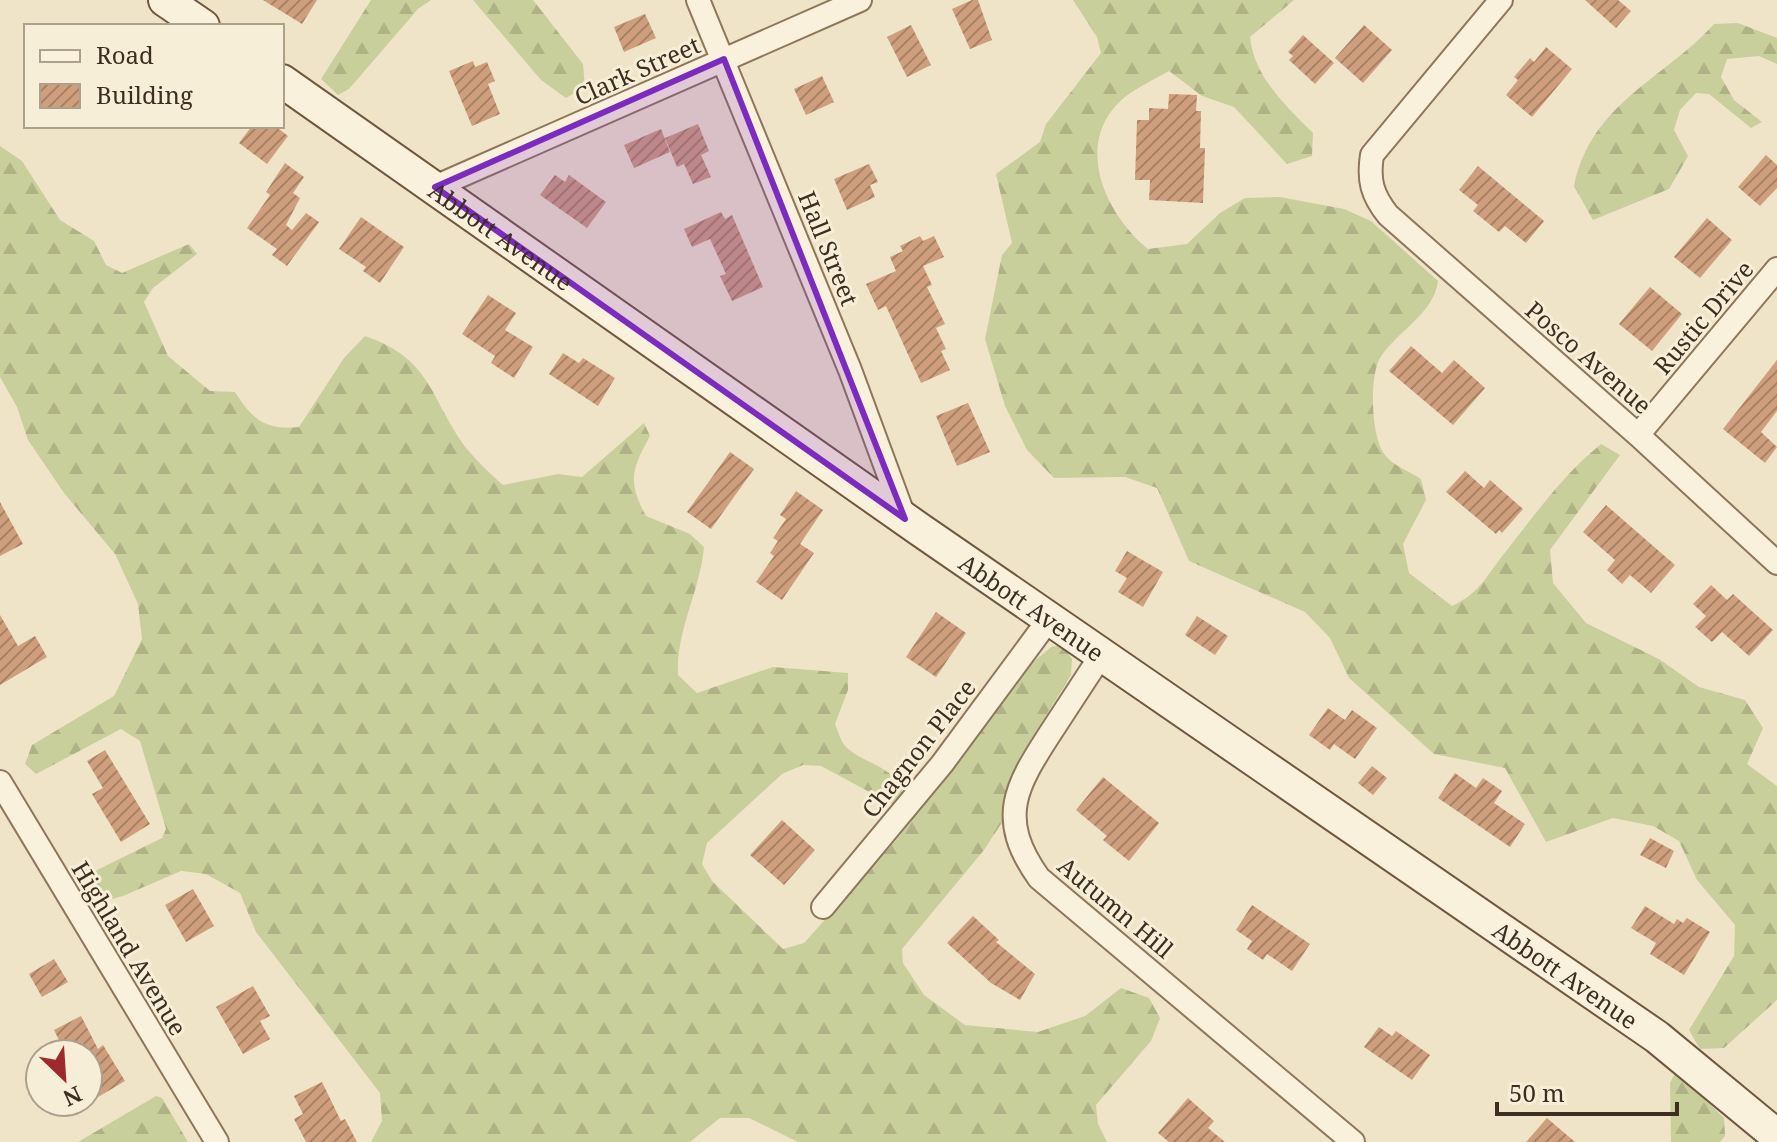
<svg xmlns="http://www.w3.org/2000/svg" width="1777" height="1142" font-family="'Noto Serif',serif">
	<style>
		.forest { fill: url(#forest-firs) }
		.building { fill: url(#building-hatch) }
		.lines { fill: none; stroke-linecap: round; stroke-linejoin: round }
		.street-casing { stroke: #8d765c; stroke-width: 26 }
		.secondary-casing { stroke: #6f573f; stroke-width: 36 }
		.street { stroke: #faf1dc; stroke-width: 22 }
		.secondary { stroke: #faf1dc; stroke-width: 32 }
		.marked { fill: #7b2cbf; fill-opacity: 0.2; stroke: #7b2cbf; stroke-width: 6; stroke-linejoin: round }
		.labels { text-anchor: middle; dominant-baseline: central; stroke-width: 6; stroke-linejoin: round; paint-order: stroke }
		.street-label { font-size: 24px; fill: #3d2e20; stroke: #f7eed8 }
	</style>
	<defs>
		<pattern id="forest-firs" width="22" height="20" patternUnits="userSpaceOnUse" patternTransform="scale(2)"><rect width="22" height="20" fill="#c9cf9b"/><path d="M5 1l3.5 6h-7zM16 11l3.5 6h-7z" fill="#aeb285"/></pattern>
		<pattern id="building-hatch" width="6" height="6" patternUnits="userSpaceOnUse" patternTransform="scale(2)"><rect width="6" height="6" fill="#cf9f7d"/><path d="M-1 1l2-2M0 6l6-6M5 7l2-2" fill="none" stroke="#a98266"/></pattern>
	</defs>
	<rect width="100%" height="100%" fill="#f0e4c8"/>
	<path class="forest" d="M371,0H431L418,9L349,89L338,95L321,79Z
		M473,0H533L583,64L585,87L566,98L541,80Z
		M1073,0H1294L1250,37C1254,77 1286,106 1313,133L1312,156L1287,164L1234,107L1202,96L1169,71C1155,79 1138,87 1125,97C1072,141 1104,213 1148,249L1187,244L1220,213L1245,198L1280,197L1344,209L1371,221L1438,281C1434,314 1397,331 1380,358C1369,377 1371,438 1385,455C1392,465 1411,472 1421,479L1426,500L1403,544L1409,573L1452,606C1483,591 1486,575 1507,550C1536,513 1564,474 1601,444L1620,455L1550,550L1553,583L1586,623L1659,659L1699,687L1745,700L1763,728L1747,764L1777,786V1000L1724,1048L1700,1049L1689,1030L1734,956L1735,925L1697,880L1679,841L1653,826L1613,818L1546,842L1505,768L1434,754L1349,678L1330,638L1305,612L1189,561L1157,488L1125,477L1054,478L1027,450L1005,406L985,339L1002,255L1012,243L996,174L1040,142L1046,124L1101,53L1097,37Z
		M1738,23L1777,38V64L1759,56L1727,59L1721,77L1734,100L1762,122L1751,128L1709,94L1696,93L1680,110L1674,130L1688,156L1669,189L1593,220L1574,186C1591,103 1663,80 1714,24Z
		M0,146L22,161L60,220L94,241L106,265L122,273L189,244L197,254L153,288L144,302L168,356L210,391L235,392C252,419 266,431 299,427L344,358L365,336C433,359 430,400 467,449C478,462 490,474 503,485L558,474L582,477L644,423L650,436C632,469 627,481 646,516L690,534L704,547C700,592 676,630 678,675L697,693L773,667L848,673V690L835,724C838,731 841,742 846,747C865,765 903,768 904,800L892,804L821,766L803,765L782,774L707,843L702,864L712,881L783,949L804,943L898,838L1032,663L1051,647L1062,645L1072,659L1071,675L1022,754L1007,790L1003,821L984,850L902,949L903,963L924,995L965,1025L1038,1032L1085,1016L1121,988L1149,998L1160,1018L1151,1041L1096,1105L1098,1124L1107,1142H798L749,1118H720L690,1142H371L382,1121L380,1093L256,932L240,893L206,874L181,871L123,896L97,903L88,892L91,873L162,838L166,829L140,741L121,729L36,774L25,764L32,745L114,696L142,639L138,604L115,554L64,493L28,440L17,407L0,377Z
		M1676,1071L1724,1118L1725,1136L1720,1142H1671L1670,1083Z
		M156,1096L162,1098L188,1142H78Z"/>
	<path class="building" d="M263,0H317L302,24Z
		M972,0H978L992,40L970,49L952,9Z
		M1585,0H1618L1631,11L1616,28Z
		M645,14L656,38L624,52L614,27Z
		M911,25L931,65L907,77L887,37Z
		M1364,25L1392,50L1363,83L1335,58Z
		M1303,35L1334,63L1315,84L1289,60L1293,56L1288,52Z
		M1546,47L1572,69L1532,117L1506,95L1518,80L1514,77L1530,58L1534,62Z
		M473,61L475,67L487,62L495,81L488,84L500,114L472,126L449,71Z
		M822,76L834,102L806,115L794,89Z
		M1169,94L1197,95L1196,111H1201L1200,148H1205L1203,203L1149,200L1150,180H1135L1137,120H1149V108L1168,109Z
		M698,124L709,151L701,155L711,177L693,184L684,164L677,167L665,138Z
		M252,126H275L288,136L267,164L239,143Z
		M661,129L670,152L634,168L624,145Z
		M1766,155L1777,165V188L1760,206L1738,187Z
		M285,163L304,177L293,193L300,198L286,225L292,230L306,213L319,222L287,266L272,255L277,249L247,228L270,195L266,192Z
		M869,164L878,182L870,185L875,197L847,210L834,179Z
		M1478,166L1544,221L1526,243L1505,226L1499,232L1473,211L1478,205L1459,190Z
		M555,175L565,182L569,175L606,202L587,228L540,195Z
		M721,212L725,219L732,215L763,287L732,301L720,276L726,274L710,239L692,247L684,229Z
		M361,217L404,247L380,283L363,271L366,267L339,249Z
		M1707,218L1732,240L1700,278L1674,257Z
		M920,236L923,241L934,236L944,257L923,266L932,285L927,287L945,324L936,328L946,349L941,351L950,370L921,383L886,306L878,310L866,284L896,271L890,257L903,251L900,246Z
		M1650,287L1682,314L1652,351L1619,324Z
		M488,295L516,313L505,330L533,347L514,378L491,363L495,356L462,334Z
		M1411,346L1442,373L1454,360L1485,388L1453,425L1389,371Z
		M563,353L579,363L583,358L615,378L598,406L549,374Z
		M1777,360V411L1761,432L1777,447L1765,463L1723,429Z
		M968,403L990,452L957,466L936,416Z
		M730,452L754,469L711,529L687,512Z
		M1465,471L1484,488L1490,480L1523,509L1502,533L1499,530L1496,534L1446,492Z
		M796,491L823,510L800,544L814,553L782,600L756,582L774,556L770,553L778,541L773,538L786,519L780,515Z
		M0,502L23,544L0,556Z
		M1606,505L1675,565L1651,593L1630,575L1622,584L1607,570L1615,560L1583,532Z
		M1127,551L1163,572L1143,607L1118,592L1127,578L1115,571Z
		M1711,585L1727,600L1733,594L1773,630L1749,656L1722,632L1712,642L1695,627L1706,616L1693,604Z
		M936,612L966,633L936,677L906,657Z
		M0,615L18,646L35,636L47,657L0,685Z
		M1197,616L1228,636L1215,655L1185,635Z
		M1328,708L1345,720L1352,710L1377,728L1355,759L1334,744L1330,750L1309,735Z
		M105,750L150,824L121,842L92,794L103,788L87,761Z
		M1372,766L1387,778L1373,795L1358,783Z
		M1455,773L1476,788L1483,778L1502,791L1494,803L1525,824L1510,847L1438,798Z
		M1103,777L1159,823L1129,861L1103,840L1107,836L1076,810Z
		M782,820L815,850L784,885L750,855Z
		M1650,838L1674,851L1666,868L1640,855Z
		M193,889L214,926L186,942L165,905Z
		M1252,905L1310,944L1292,971L1267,954L1263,960L1247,949L1252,941L1236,930Z
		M1645,906L1674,924L1677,919L1683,923L1687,918L1710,932L1684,975L1650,954L1656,943L1631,928Z
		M973,916L999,940L996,942L1035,974L1020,1000L991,983L947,943Z
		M54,959L68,982L42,997L29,974Z
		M253,986L270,1016L260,1021L270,1039L243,1054L216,1007Z
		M81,1016L98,1049L103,1045L125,1081L88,1103L89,1054H66L54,1030Z
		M1379,1027L1392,1036L1396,1031L1430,1055L1412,1080L1364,1047Z
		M322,1082L341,1121L345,1119L357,1142H306L294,1119L303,1114L294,1096Z
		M1188,1098L1214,1121L1208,1128L1225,1142H1169L1158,1133Z
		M1547,1118L1575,1142H1526Z"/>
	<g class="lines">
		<g class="street-casing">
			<path id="street" d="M698,0L850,370L905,519
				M1501,0L1372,155C1368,180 1372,195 1388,215L1638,435L1777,563
				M435,187L860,0
				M1638,435L1777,269
				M1102,654C1085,680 1068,706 1051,732C1016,786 996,818 1039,878L1353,1142
				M0,782L217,1142
				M823,907L942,764L1050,618"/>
		</g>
		<g class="secondary-casing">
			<g id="secondary">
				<path d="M165,0L203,26"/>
				<path id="s1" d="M282,81L919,529L1657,1037L1777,1136"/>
			</g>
		</g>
		<use href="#street" class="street"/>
		<use href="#secondary" class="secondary"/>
	</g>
	<path class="marked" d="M724,59L905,519L435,187Z"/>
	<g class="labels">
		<g class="street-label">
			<text transform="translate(637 70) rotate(-24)">Clark Street</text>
			<text stroke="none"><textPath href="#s1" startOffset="268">Abbott Avenue</textPath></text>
			<text transform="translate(829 248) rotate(68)">Hall Street</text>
			<text transform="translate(1703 317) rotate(-50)">Rustic Drive</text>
			<text transform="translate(1589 357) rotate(41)">Posco Avenue</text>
			<text stroke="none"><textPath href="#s1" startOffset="916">Abbott Avenue</textPath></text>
			<text transform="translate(918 748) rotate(-52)">Chagnon Place</text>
			<text transform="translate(1116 907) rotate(40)">Autumn Hill</text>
			<text transform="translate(130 948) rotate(59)">Highland Avenue</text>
			<text stroke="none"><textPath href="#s1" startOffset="1564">Abbott Avenue</textPath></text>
		</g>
	</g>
	<rect x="24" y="24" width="260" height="104" fill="#f7eed8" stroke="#ada18e" stroke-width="2"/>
	<rect x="40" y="50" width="40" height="12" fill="#faf1dc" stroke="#ada18e" stroke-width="2"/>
	<text x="96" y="64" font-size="24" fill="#3d2e20">Road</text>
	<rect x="40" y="84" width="40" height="24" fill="url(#building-hatch)" stroke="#ada18e" stroke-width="2"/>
	<text x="96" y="104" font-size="24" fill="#3d2e20">Building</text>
	<g transform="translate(64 1078) rotate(155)"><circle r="38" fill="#f7eed8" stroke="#ada18e" stroke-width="2"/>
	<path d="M0-6L14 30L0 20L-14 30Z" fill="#9e2a2b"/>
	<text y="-12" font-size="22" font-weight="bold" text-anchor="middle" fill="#3d2e20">N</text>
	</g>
	<path d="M1497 1102v12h180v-12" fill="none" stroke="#3d2e20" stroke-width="4"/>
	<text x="1509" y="1102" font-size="24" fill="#3d2e20" stroke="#f7eed8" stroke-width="6" paint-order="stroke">50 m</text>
</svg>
